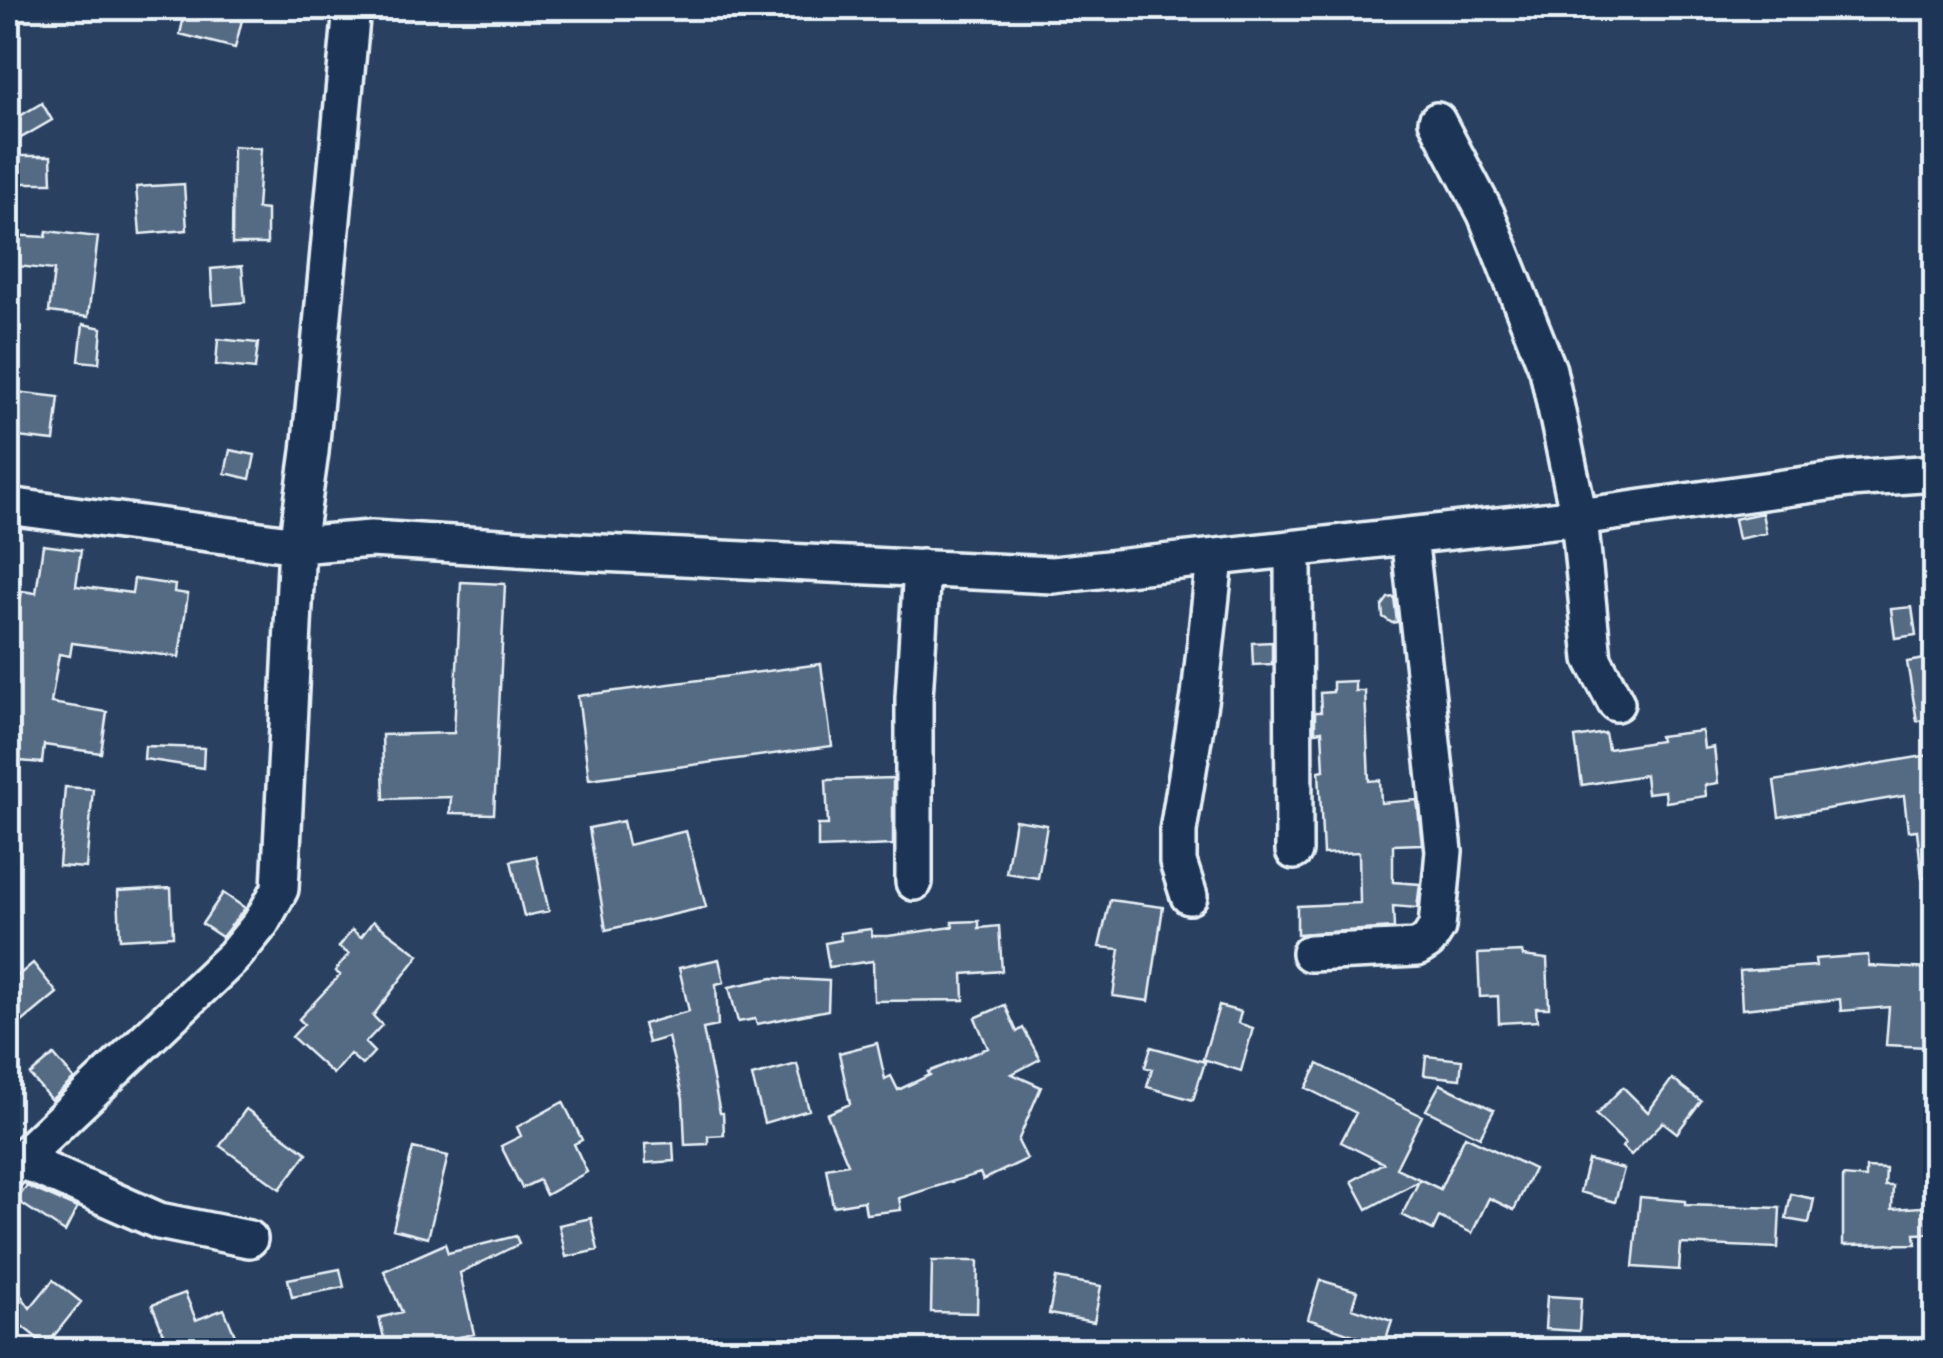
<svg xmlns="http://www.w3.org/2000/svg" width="1943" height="1358" font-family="Kalam,sans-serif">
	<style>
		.building { fill: #556a83; stroke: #e8f1f8; stroke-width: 2.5 }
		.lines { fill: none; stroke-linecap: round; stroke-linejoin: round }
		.minor-casing { stroke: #e8f1f8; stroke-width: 42 }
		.minor { stroke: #1d3557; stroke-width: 35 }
	</style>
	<rect width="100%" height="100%" fill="#294061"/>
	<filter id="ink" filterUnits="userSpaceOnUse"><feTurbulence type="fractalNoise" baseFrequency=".01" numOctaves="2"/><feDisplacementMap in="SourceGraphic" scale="20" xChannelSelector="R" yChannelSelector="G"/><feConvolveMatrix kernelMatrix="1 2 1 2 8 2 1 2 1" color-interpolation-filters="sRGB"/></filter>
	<g filter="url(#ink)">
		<path class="building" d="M186,8H245L235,48L180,34Z
			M42,103L52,120L14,142L8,132V123Z
			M233,146L261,148L257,209L267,210V244H232Z
			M8,156H51L52,183H8Z
			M184,184L187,230L140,234L136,187Z
			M47,231L98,237L88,317L49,312L54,270L8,265V235L46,237Z
			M242,266L245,302L213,305L211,269Z
			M83,324L102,328L99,363L79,361Z
			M218,339L258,343L255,369L216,365Z
			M8,391L59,397L54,441L8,436Z
			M230,450L255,455L250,479L225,473Z
			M1762,513L1766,533L1738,539L1734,519Z
			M43,545L81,550L76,586L132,593L134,579L175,585L174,592L188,594L179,657L72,643L70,656L59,654L51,703L107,712L101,753L44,745L42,763L8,760V646L13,612L18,613L22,591L36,593Z
			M461,582L505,584L494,814L450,813L451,797L384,799L382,735L454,733Z
			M1394,597L1397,622L1392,623L1383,617L1382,606L1388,598Z
			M1912,607L1916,635L1895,638L1891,609Z
			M1272,642V664L1253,665L1252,643Z
			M1936,657V718L1917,721L1907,662Z
			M821,664L832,746L589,779L578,696Z
			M1355,681V691H1365L1369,781L1380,780L1381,803L1417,800L1422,844L1393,845V882L1420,884L1417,908L1393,906L1394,928L1297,934V906L1360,903L1359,852L1323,854L1319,771L1324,770L1322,731L1315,732V712H1321L1320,693L1333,692V682Z
			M1702,731L1704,749L1714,747L1718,783L1705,785L1706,796L1666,802L1665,791L1647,793L1645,775L1582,785L1575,738L1605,733L1608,749L1660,741L1659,736Z
			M145,746L204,748L203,768L144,759Z
			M1936,754V877L1922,878L1917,830L1908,831L1904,796L1779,817L1774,781Z
			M893,778V845L818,848V825H828L826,780Z
			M65,787L93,789L86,868L59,866Z
			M1015,820L1047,825L1038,878L1006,873Z
			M623,821L628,845L686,831L706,907L606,930L589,828Z
			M536,856L549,911L524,916L511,861Z
			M171,888L173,936L120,939L118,891Z
			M223,893L245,908L222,937L202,924Z
			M1110,900L1163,907L1149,1001L1113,996L1120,949L1099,947Z
			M373,921L419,955L373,1016L382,1025L365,1043L374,1052L362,1065L350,1054L333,1074L292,1037L304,1024L299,1019L340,975L335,971L349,954L339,947L352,930L361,937Z
			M979,921V928L999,926L1002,971L963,974L964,1000L874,1001L873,961L829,967L825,943L841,940L840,933L871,929L872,936H888L953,927L952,922Z
			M1522,952L1523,956L1547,959L1549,1008H1536L1537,1021L1499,1023L1498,996L1480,997L1478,954Z
			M1868,955L1869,966L1933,969L1927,1047L1886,1045L1889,1007L1841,1011L1840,999L1742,1009L1740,971L1816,966L1815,959Z
			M719,959L724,982L716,984L718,1026L703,1029L720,1113H723L724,1135L708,1136V1144L685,1145L683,1099L668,1037L648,1043L643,1024L689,1011L679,968Z
			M33,963L57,993L16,1027L8,1017V984Z
			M773,978L829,981L828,1010L757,1024L755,1019L738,1022L729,987Z
			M1005,1005L1017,1032L1023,1028L1040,1059L1012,1074L1041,1087L1018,1141L1027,1159L983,1180L980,1173L899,1198L901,1210L866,1214L864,1201L833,1206L826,1168L848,1164L827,1114L850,1104L839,1053L877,1043L885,1079L891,1076L898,1090L930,1075L928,1072L988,1048L975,1018Z
			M1219,1006L1241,1012L1238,1023L1253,1028L1241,1071L1203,1059Z
			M1151,1047L1205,1062L1193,1100L1147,1087L1152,1069L1145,1067Z
			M54,1055L74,1079L51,1100L30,1075Z
			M1426,1056L1462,1060L1460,1079L1424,1075Z
			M797,1064L809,1110L764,1123L752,1076Z
			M1318,1064L1422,1116L1396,1168L1440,1189L1465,1136L1534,1169L1514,1210L1489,1198L1472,1233L1439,1217L1433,1230L1402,1215L1419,1181L1367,1209L1352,1181L1383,1163L1341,1142L1356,1113L1306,1088Z
			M1672,1079L1701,1101L1677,1133L1663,1122L1631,1155L1622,1147L1625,1143L1596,1115L1623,1087L1648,1112Z
			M1440,1084L1494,1110L1480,1137L1426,1110Z
			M563,1102L582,1140L574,1144L587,1172L546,1195L539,1180L522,1188L501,1146L521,1136L517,1127Z
			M246,1109L307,1153L280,1189L220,1146Z
			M673,1143L674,1161L646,1163L645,1144Z
			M413,1148L448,1156L428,1238L393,1229Z
			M1588,1160L1624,1169L1615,1202L1580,1192Z
			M1866,1168L1886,1169L1885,1186H1893L1892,1209L1936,1206V1233L1915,1234L1916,1244L1843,1245V1176L1866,1178Z
			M27,1186L77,1208L65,1232L16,1200Z
			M1791,1194L1814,1199L1809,1223L1786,1219Z
			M1640,1197L1685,1201V1205L1780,1208L1778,1248L1681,1244L1679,1270L1633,1267Z
			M591,1218L598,1250L566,1257L559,1225Z
			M516,1236L519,1244L460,1273L474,1334L436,1342L438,1350H387L379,1318L402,1312L384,1271L445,1244L448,1253Z
			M932,1261H978L977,1313L931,1312Z
			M340,1269L344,1287L292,1297L288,1279Z
			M8,1277L30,1308L53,1280L81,1302L53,1337L63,1350H52L8,1315Z
			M1056,1278L1101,1286L1094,1322L1049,1314Z
			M1320,1280L1357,1291L1352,1308L1392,1321L1384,1346L1308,1319Z
			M185,1293L196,1320L224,1309L241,1350H170L152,1305Z
			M1547,1296L1581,1298L1579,1331L1545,1329Z"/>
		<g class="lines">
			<g class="minor-casing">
				<path id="minor" d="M1437,121L1486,214L1548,370L1579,517L1593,659L1616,703
					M8,506L297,545L310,452L352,8
					M1293,550L1294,851
					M914,882V698L922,568
					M1189,896L1178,862V831L1200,696L1215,559
					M1310,953L1417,948L1428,941L1437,927L1444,851L1409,536
					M19,1159L159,1221L249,1239
					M8,1171L233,957L261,923L280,889L297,545L371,539L581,552L1053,575L1579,517L1849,479L1936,473"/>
			</g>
			<use href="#minor" class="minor"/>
		</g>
	</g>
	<rect width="1943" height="1358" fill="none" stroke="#1d3557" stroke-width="40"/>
	<rect x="20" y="20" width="1903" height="1318" fill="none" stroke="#e8f1f8" stroke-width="4" filter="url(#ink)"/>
</svg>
